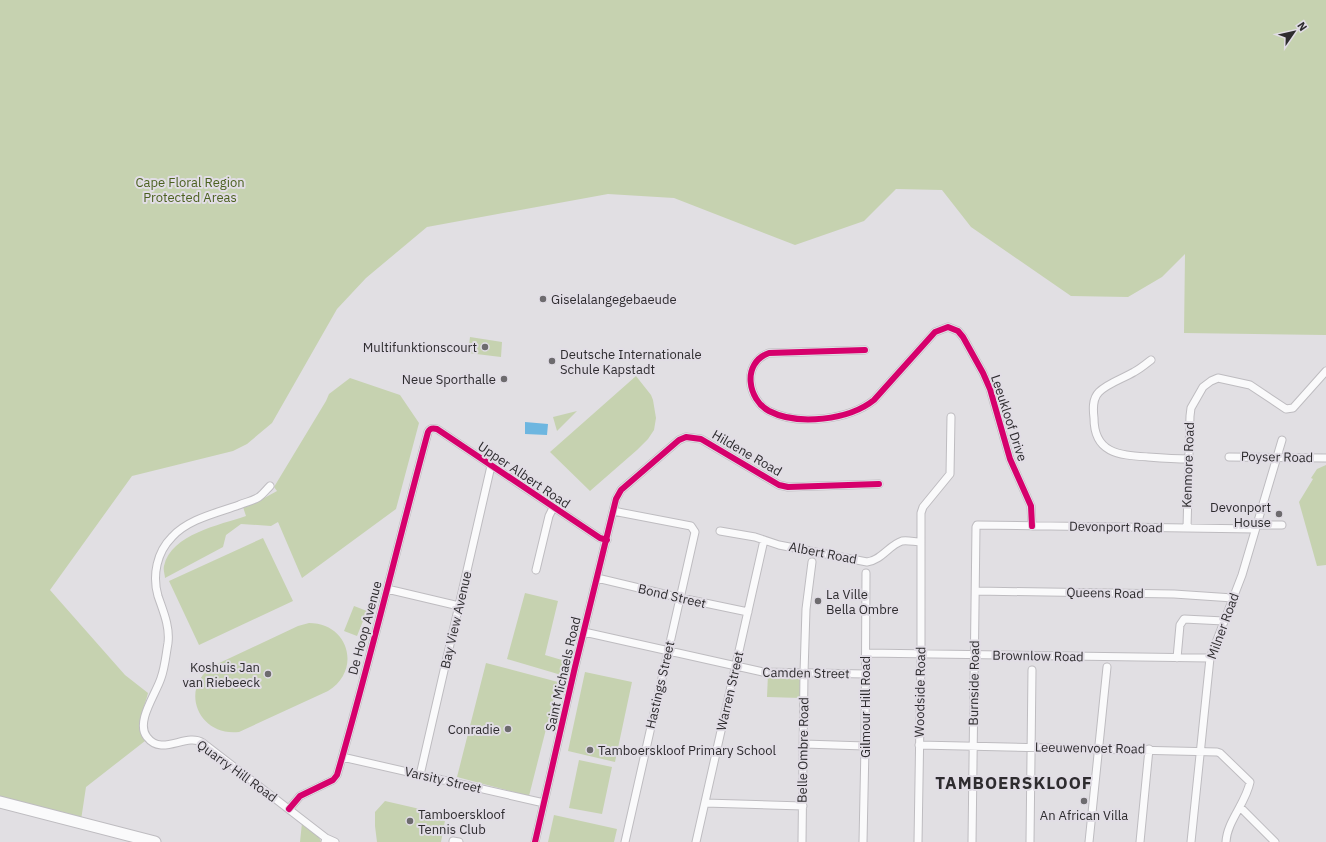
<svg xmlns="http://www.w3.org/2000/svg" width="1326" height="842" font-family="'IBM Plex Sans',sans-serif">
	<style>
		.green { fill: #c6d2b0 }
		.water { fill: #6db6e0 }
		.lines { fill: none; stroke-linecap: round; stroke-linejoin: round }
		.street-casing { stroke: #bebcc0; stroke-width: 9 }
		.primary-casing { stroke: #bebcc0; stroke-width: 13 }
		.street { stroke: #fafafb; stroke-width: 7 }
		.primary { stroke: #fafafb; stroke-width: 11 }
		.cycleway-casing { stroke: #e1dde5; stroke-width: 8 }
		.cycleway { stroke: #d6006c; stroke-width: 6 }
		.poi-dot { fill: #6d6b6e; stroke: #e1dde5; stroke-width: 1.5 }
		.labels { text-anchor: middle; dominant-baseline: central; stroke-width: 4; stroke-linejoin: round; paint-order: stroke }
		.park-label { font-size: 13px; fill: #4b601f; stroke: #e1dde5 }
		.poi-label { font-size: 13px; fill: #2e2c2f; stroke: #e1dde5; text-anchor: start }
		.street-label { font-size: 13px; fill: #2e2c2f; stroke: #e1dde5 }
		.district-label { font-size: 17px; font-weight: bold; letter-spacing: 1px; fill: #2e2c2f; stroke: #e1dde5 }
	</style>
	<rect width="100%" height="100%" fill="#e1dfe3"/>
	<path class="green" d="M0,0H1326V335L1184,333L1185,254L1162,277L1128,297L1071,296L971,227L942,190L896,189L864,221L795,245L674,198L608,194L427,227L366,278L337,309L272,423L247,444L233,451L132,476L50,590L125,675L148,693C144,710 134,725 145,741L86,787L81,820L0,796Z
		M470,337L502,342L501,357L468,353Z
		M636,376L651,395L653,400L656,418L654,430L648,439L637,450L590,491L550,452Z
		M350,378L400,395L419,423L396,509L302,578L278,522L271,526L241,524L226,535L223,547L165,578C165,575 163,570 164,566C171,534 220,525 246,516L243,507L256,501L257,502L277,491L274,487L326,401L329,394Z
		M577,411L557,431L553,417Z
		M1326,465V565L1317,566L1299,502L1313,479L1311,478L1317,469Z
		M263,538L293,601L199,645L169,581Z
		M525,593L558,601L545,655L572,663L568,677L507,659Z
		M354,606L367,611L357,636L344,631Z
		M309,623C349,623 362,670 328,691L239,732C197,737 178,686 215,665L298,626Z
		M486,663L558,682L529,796L457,777Z
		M585,672L632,682L615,762L568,751Z
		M768,674L797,676L802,682L801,698L767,697Z
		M579,760L612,767L602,814L569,808Z
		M385,801L446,815L441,842H377L375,826V812Z
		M554,815L617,829L614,842H548Z
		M302,823L319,837L321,842H300Z"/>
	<path class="water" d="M525,422L548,424L547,435L525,434Z"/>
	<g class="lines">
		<g class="street-casing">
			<path id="street" d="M865,350L769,353C741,363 748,400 769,411C798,426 849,420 874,400L935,332L948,327L958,331L963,337L983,373L990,389L1010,459L1031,506L1032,526
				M1151,360C1146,364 1140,369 1134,372C1122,379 1108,383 1099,392C1092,399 1093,410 1094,418C1094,454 1120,455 1148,457C1161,458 1175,459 1188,459
				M1229,457L1326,458
				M270,486C266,490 263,494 259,497C253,501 246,502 239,505C217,513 188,519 172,537C157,552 152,575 158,596C163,611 170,626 168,643C166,654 165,667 161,678C156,694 135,722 147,737C162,757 186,732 203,743L326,838L325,842
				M613,511L691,526L695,532L625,842
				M1257,525H1282
				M1187,528L1190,416L1191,408L1203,387L1211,381L1218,378L1250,385L1286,409L1293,408L1326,371
				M720,531L755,537L779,545L867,562C882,560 889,545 902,541C908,540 915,542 921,542
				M536,570L549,516L553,508
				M597,578L681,598L748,612
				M387,589L459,606
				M976,591L1174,594L1233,598
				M584,632L763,672L865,674
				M866,653L1210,658
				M1177,658L1180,625L1184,619L1224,621
				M804,744L865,746
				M919,745L1217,752L1220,753L1250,782C1246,803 1227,821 1226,842
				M342,757L544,803
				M420,775L491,466
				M705,803L803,806
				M1240,807L1275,842
				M289,809L300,796L333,780L337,775C370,662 397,546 428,432C430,428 433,428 437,429L600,538L607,540
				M326,838L335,842
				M453,841L459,842
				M535,842L575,667L616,499L621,490L679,440L686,437L701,439L779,485L788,487L879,484
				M696,842L764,540
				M802,842L804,673L806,609L812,562
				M863,842L865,746L866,573
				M918,842L921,659V513L923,507L950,474L951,417
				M972,842L976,527L977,525L1255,529
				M1030,842L1032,670
				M1089,842L1107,667
				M1140,842L1149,749
				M1191,842L1210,658L1242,575L1282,440"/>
		</g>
		<g class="primary-casing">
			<path id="primary" d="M0,802L155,842"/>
		</g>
		<use href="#street" class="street"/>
		<use href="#primary" class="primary"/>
		<g class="cycleway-casing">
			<path id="cycleway" d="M865,350L769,353C741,363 748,400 769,411C798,426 849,420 874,400L935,332L948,327L958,331L963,337L983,373L990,389L1010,459L1031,506L1032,526
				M289,809L300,796L333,780L337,775C370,662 397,546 428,432C430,428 433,428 437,429L600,538L607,540
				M535,842L575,667L616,499L621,490L679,440L686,437L701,439L779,485L788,487L879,484"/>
		</g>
		<use href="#cycleway" class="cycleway"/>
	</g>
	<g class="poi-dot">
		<circle cx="543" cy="299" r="4"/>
		<circle cx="485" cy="347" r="4"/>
		<circle cx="552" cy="361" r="4"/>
		<circle cx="504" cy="379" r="4"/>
		<circle cx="1279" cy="514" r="4"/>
		<circle cx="818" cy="601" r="4"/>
		<circle cx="268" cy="674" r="4"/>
		<circle cx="508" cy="729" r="4"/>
		<circle cx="590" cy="750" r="4"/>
		<circle cx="1084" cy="801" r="4"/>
		<circle cx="410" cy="821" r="4"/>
	</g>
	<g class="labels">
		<g class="park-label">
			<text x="190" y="182">Cape Floral Region<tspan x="190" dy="15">Protected Areas</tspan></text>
		</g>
		<g class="poi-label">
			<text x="551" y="299">Giselalangegebaeude</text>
			<text x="477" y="347" text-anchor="end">Multifunktionscourt</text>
			<text x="560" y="354">Deutsche Internationale<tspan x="560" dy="15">Schule Kapstadt</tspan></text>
			<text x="496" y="379" text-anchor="end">Neue Sporthalle</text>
			<text x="1271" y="507" text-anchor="end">Devonport<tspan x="1271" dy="15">House</tspan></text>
			<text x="826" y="594">La Ville<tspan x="826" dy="15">Bella Ombre</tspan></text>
			<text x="260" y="667" text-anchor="end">Koshuis Jan<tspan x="260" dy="15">van Riebeeck</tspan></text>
			<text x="500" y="729" text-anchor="end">Conradie</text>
			<text x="598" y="750">Tamboerskloof Primary School</text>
			<text x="418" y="814">Tamboerskloof<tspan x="418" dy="15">Tennis Club</tspan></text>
			<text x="1084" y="815" text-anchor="middle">An African Villa</text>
		</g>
		<g class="street-label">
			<text transform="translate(1009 418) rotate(72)">Leeukloof Drive</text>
			<text transform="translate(747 453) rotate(30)">Hildene Road</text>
			<text transform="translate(1277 457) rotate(1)">Poyser Road</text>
			<text transform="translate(1188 465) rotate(-88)">Kenmore Road</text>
			<text transform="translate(524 475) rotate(34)">Upper Albert Road</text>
			<text transform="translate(1116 527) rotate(1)">Devonport Road</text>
			<text transform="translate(823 553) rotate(11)">Albert Road</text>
			<text transform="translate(1105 593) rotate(1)">Queens Road</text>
			<text transform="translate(672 596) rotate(13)">Bond Street</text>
			<text transform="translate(456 620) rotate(-77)">Bay View Avenue</text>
			<text transform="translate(1223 626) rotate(-70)">Milner Road</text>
			<text transform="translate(365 628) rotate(-75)">De Hoop Avenue</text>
			<text transform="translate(1038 656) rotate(1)">Brownlow Road</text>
			<text transform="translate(806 673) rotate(1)">Camden Street</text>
			<text transform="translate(563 674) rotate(-77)">Saint Michaels Road</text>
			<text transform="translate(974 683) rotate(-89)">Burnside Road</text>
			<text transform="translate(660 685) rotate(-77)">Hastings Street</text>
			<text transform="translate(730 691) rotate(-77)">Warren Street</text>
			<text transform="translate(920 692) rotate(-89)">Woodside Road</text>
			<text transform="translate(865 707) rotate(-90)">Gilmour Hill Road</text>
			<text transform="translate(1090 748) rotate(1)">Leeuwenvoet Road</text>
			<text transform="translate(803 750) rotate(-89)">Belle Ombre Road</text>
			<text transform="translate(237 771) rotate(36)">Quarry Hill Road</text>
			<text transform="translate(443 780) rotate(13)">Varsity Street</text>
		</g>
		<g class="district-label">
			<text x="1014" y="783">TAMBOERSKLOOF</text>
		</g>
	</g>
	<g transform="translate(1294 32) rotate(56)" stroke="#e1dde5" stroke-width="3" paint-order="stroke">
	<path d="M0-3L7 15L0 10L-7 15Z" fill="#2e2c2f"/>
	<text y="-6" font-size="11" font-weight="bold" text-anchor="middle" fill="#2e2c2f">N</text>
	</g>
</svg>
